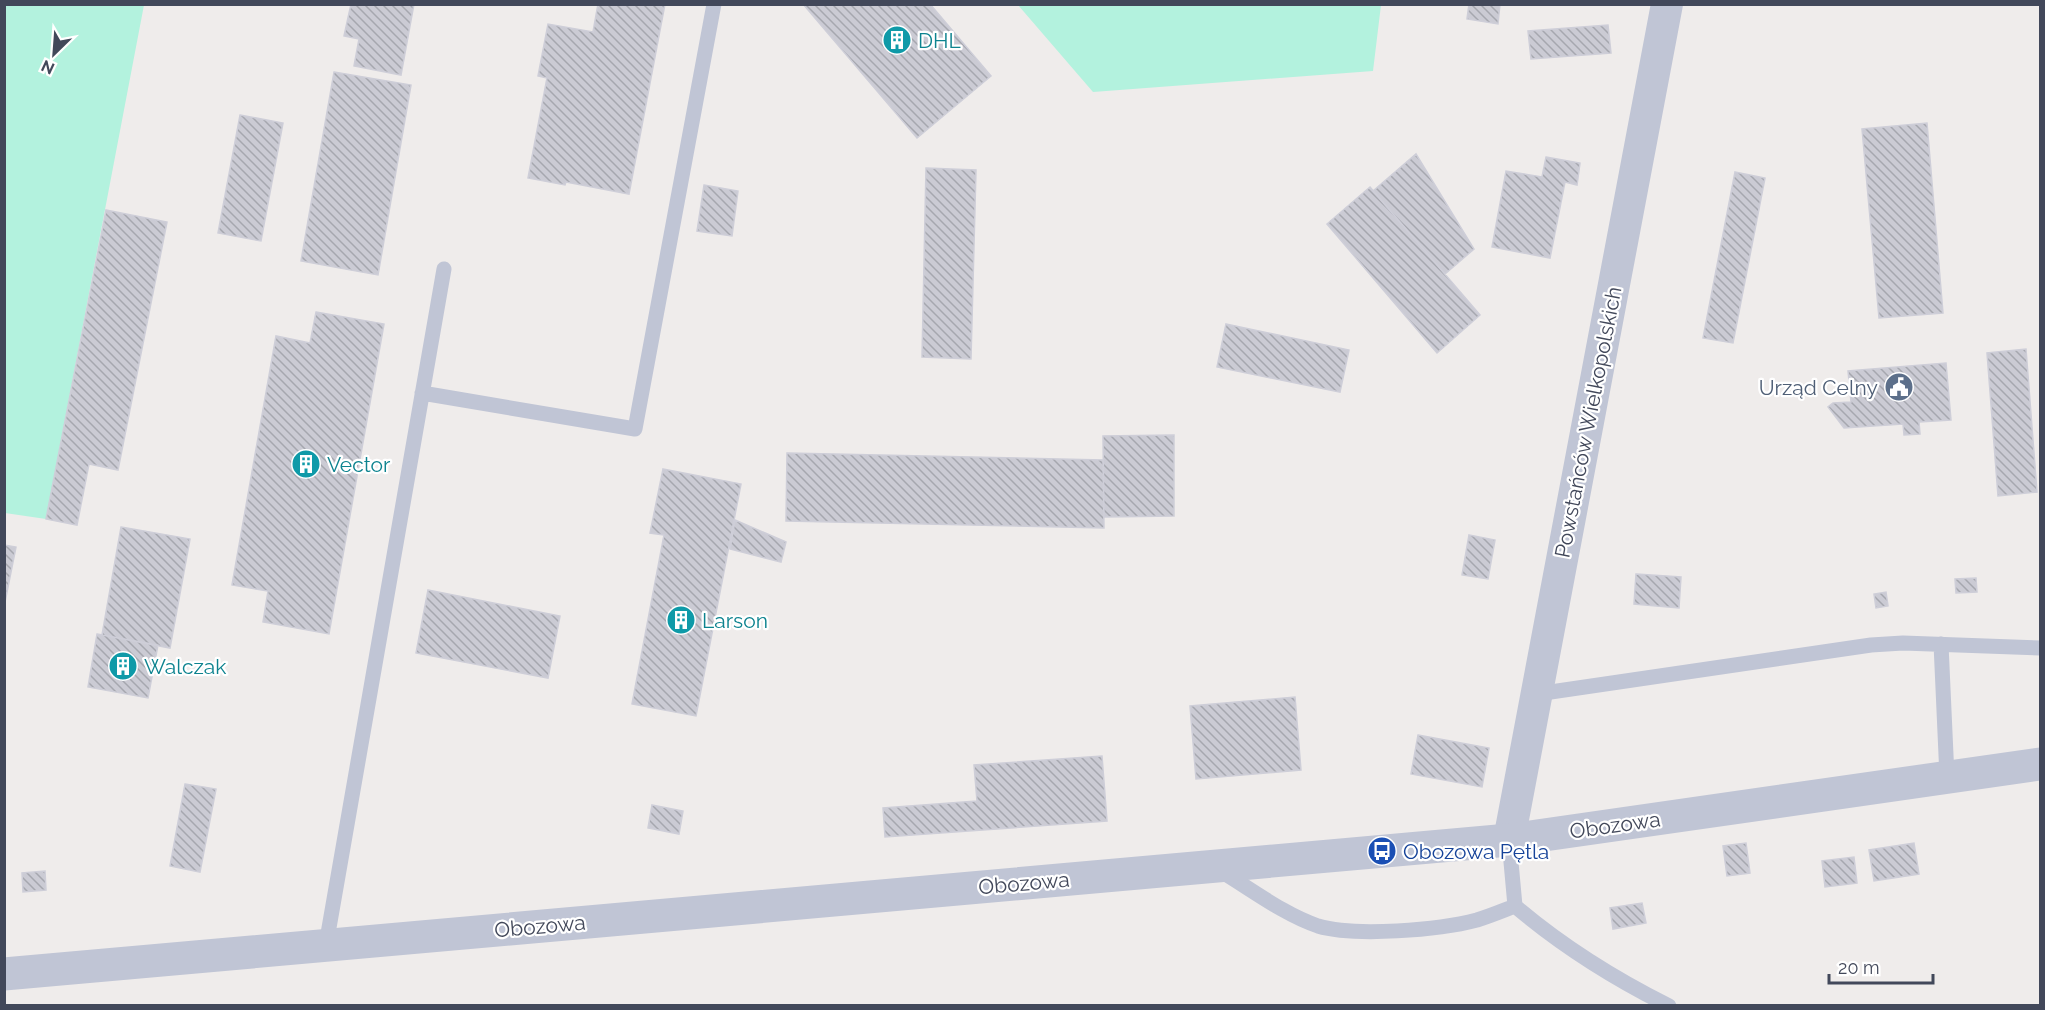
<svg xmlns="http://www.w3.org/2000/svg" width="2045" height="1010" font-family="Raleway,sans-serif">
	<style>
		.grass { fill: #b3f2de }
		.building { fill: url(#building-back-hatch); stroke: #ceced8; stroke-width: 1.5 }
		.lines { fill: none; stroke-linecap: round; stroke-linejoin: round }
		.service { stroke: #c0c5d5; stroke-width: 15 }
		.minor { stroke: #c0c5d5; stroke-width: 32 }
		.tertiary { stroke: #c0c5d5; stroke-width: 33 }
		.labels { text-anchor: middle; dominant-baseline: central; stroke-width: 4.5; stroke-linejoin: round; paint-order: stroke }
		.culture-label { font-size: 21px; fill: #0d838f; stroke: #fff; text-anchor: start }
		.service-label { font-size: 21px; fill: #4e5e75; stroke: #fff; text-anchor: end }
		.street-label { font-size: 21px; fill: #42485a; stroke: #fff }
		.transit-label { font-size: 21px; fill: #164399; stroke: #fff; text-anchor: start }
	</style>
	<defs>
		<pattern id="building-back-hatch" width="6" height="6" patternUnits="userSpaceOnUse" patternTransform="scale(1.5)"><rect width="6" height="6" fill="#cbcbd4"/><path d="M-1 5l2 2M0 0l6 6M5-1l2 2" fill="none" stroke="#a6a7af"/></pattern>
	</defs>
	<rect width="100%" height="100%" fill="#efeceb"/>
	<path class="grass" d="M5,4L144,5L46,519L5,513Z
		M1018,5H1381L1373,71L1093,92Z"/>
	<path class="building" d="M351,4H414L401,75L354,66L359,39L344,36Z
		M598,4H665L629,194L566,182L565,185L528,178L547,78L538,76L548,24L593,32Z
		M803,4H930L991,76L917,138Z
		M1469,4H1500L1498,24L1467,19Z
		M1608,25L1611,53L1531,59L1528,31Z
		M334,72L411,85L378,275L301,261Z
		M240,115L283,123L261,241L218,233Z
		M1927,123L1943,313L1879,318L1862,129Z
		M1416,154L1474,249L1445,274L1373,191Z
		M1546,157L1580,163L1577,185L1565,182L1550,258L1492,247L1506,171L1542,177Z
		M926,168L976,170L971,359L922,357Z
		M1735,172L1765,178L1733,343L1703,338Z
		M704,185L738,191L732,236L697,231Z
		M1370,187L1480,315L1437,353L1327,224Z
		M106,210L167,222L118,470L89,464L77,525L46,519Z
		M316,312L384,324L329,634L263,622L268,591L232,585L276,336L310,343Z
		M1226,324L1349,350L1340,392L1217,367Z
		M2026,349L2037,492L1998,496L1987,353Z
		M1946,363L1951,420L1919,422L1920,434L1904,435L1903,424L1844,428L1828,407L1833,403L1851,402L1848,371Z
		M1174,435V516L1104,517L1103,436Z
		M787,453L1103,460L1104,528L786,521Z
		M663,469L741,484L696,716L632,704L664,535L650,533Z
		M735,520L786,542L781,562L730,549Z
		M121,527L190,539L170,648L102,635Z
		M1469,535L1495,540L1488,579L1462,575Z
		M4,545L16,547L4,607Z
		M1636,574L1681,577L1679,608L1634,604Z
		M1976,578L1977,592L1956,593L1955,579Z
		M428,590L560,616L548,678L416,653Z
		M1886,592L1888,606L1876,608L1874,594Z
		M97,634L158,645L148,698L88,687Z
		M1295,697L1301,770L1196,779L1190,706Z
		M1418,735L1489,748L1482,787L1411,774Z
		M1102,756L1107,821L885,837L883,808L977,801L974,765Z
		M185,784L216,789L200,872L170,866Z
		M652,805L683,811L679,834L648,828Z
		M1746,843L1750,873L1727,876L1723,846Z
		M1914,843L1919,874L1874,881L1869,850Z
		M1854,857L1857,883L1825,887L1822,861Z
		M45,871L46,890L23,892L22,873Z
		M1642,903L1646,923L1613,929L1610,908Z"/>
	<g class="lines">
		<path class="service" d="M422,393L635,429L714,4
			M1941,644L1947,777
			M1537,694L1871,645L1903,643L2040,648
			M1509,840L1515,906C1562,946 1613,978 1669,1006
			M1219,870C1251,889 1283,914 1318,926C1355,937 1439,930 1477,920C1490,916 1502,911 1515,906
			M326,945L444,269"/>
		<path class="minor" d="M1509,840L1667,4"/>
		<path class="tertiary" d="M4,974L1509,840L2040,764"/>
	</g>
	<defs>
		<g id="building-disc" transform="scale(1.5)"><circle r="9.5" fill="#0f9aa8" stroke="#fff"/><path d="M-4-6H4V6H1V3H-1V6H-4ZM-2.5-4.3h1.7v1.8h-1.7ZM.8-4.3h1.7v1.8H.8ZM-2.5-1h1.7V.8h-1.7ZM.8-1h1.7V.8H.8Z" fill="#fff"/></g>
		<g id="civic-disc" transform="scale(1.5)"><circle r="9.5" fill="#5c6f8a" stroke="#fff"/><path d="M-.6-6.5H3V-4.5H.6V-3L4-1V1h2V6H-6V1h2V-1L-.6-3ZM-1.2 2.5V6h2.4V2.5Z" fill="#fff"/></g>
		<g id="bus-disc" transform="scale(1.5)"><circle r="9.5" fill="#1a4fb4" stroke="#fff"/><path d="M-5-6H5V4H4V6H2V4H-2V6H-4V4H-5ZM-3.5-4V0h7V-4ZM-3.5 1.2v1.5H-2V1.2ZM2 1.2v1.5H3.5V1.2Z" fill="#fff"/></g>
	</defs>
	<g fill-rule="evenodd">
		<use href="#building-disc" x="897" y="40"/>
		<use href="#civic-disc" x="1899" y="387"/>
		<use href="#building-disc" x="306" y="464"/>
		<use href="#building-disc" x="681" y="620"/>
		<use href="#building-disc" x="123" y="666"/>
		<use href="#bus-disc" x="1382" y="851"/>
	</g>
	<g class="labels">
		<g class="culture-label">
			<text x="918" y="40">DHL</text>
			<text x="327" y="464">Vector</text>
			<text x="702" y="620">Larson</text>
			<text x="144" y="666">Walczak</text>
		</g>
		<g class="service-label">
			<text x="1878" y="387">Urząd Celny</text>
		</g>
		<g class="street-label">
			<text transform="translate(1588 422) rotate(-79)">Powstańców Wielkopolskich</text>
			<text transform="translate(1615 825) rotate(-8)">Obozowa</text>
			<text transform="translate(1024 883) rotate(-5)">Obozowa</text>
			<text transform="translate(540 926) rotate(-5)">Obozowa</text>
		</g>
		<g class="transit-label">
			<text x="1403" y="851">Obozowa Pętla</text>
		</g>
	</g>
	<rect width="2045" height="1010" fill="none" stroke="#42485a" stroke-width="12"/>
	<g transform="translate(54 54) rotate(205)" stroke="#ffffff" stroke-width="4.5" paint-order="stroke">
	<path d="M0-4.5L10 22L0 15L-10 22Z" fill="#42485a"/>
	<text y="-9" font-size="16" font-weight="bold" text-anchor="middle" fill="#42485a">N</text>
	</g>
	<path d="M1829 974v9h104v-9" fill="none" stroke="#42485a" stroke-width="3"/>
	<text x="1838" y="974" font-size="18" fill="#42485a" stroke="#ffffff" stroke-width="4.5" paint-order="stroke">20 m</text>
</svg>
